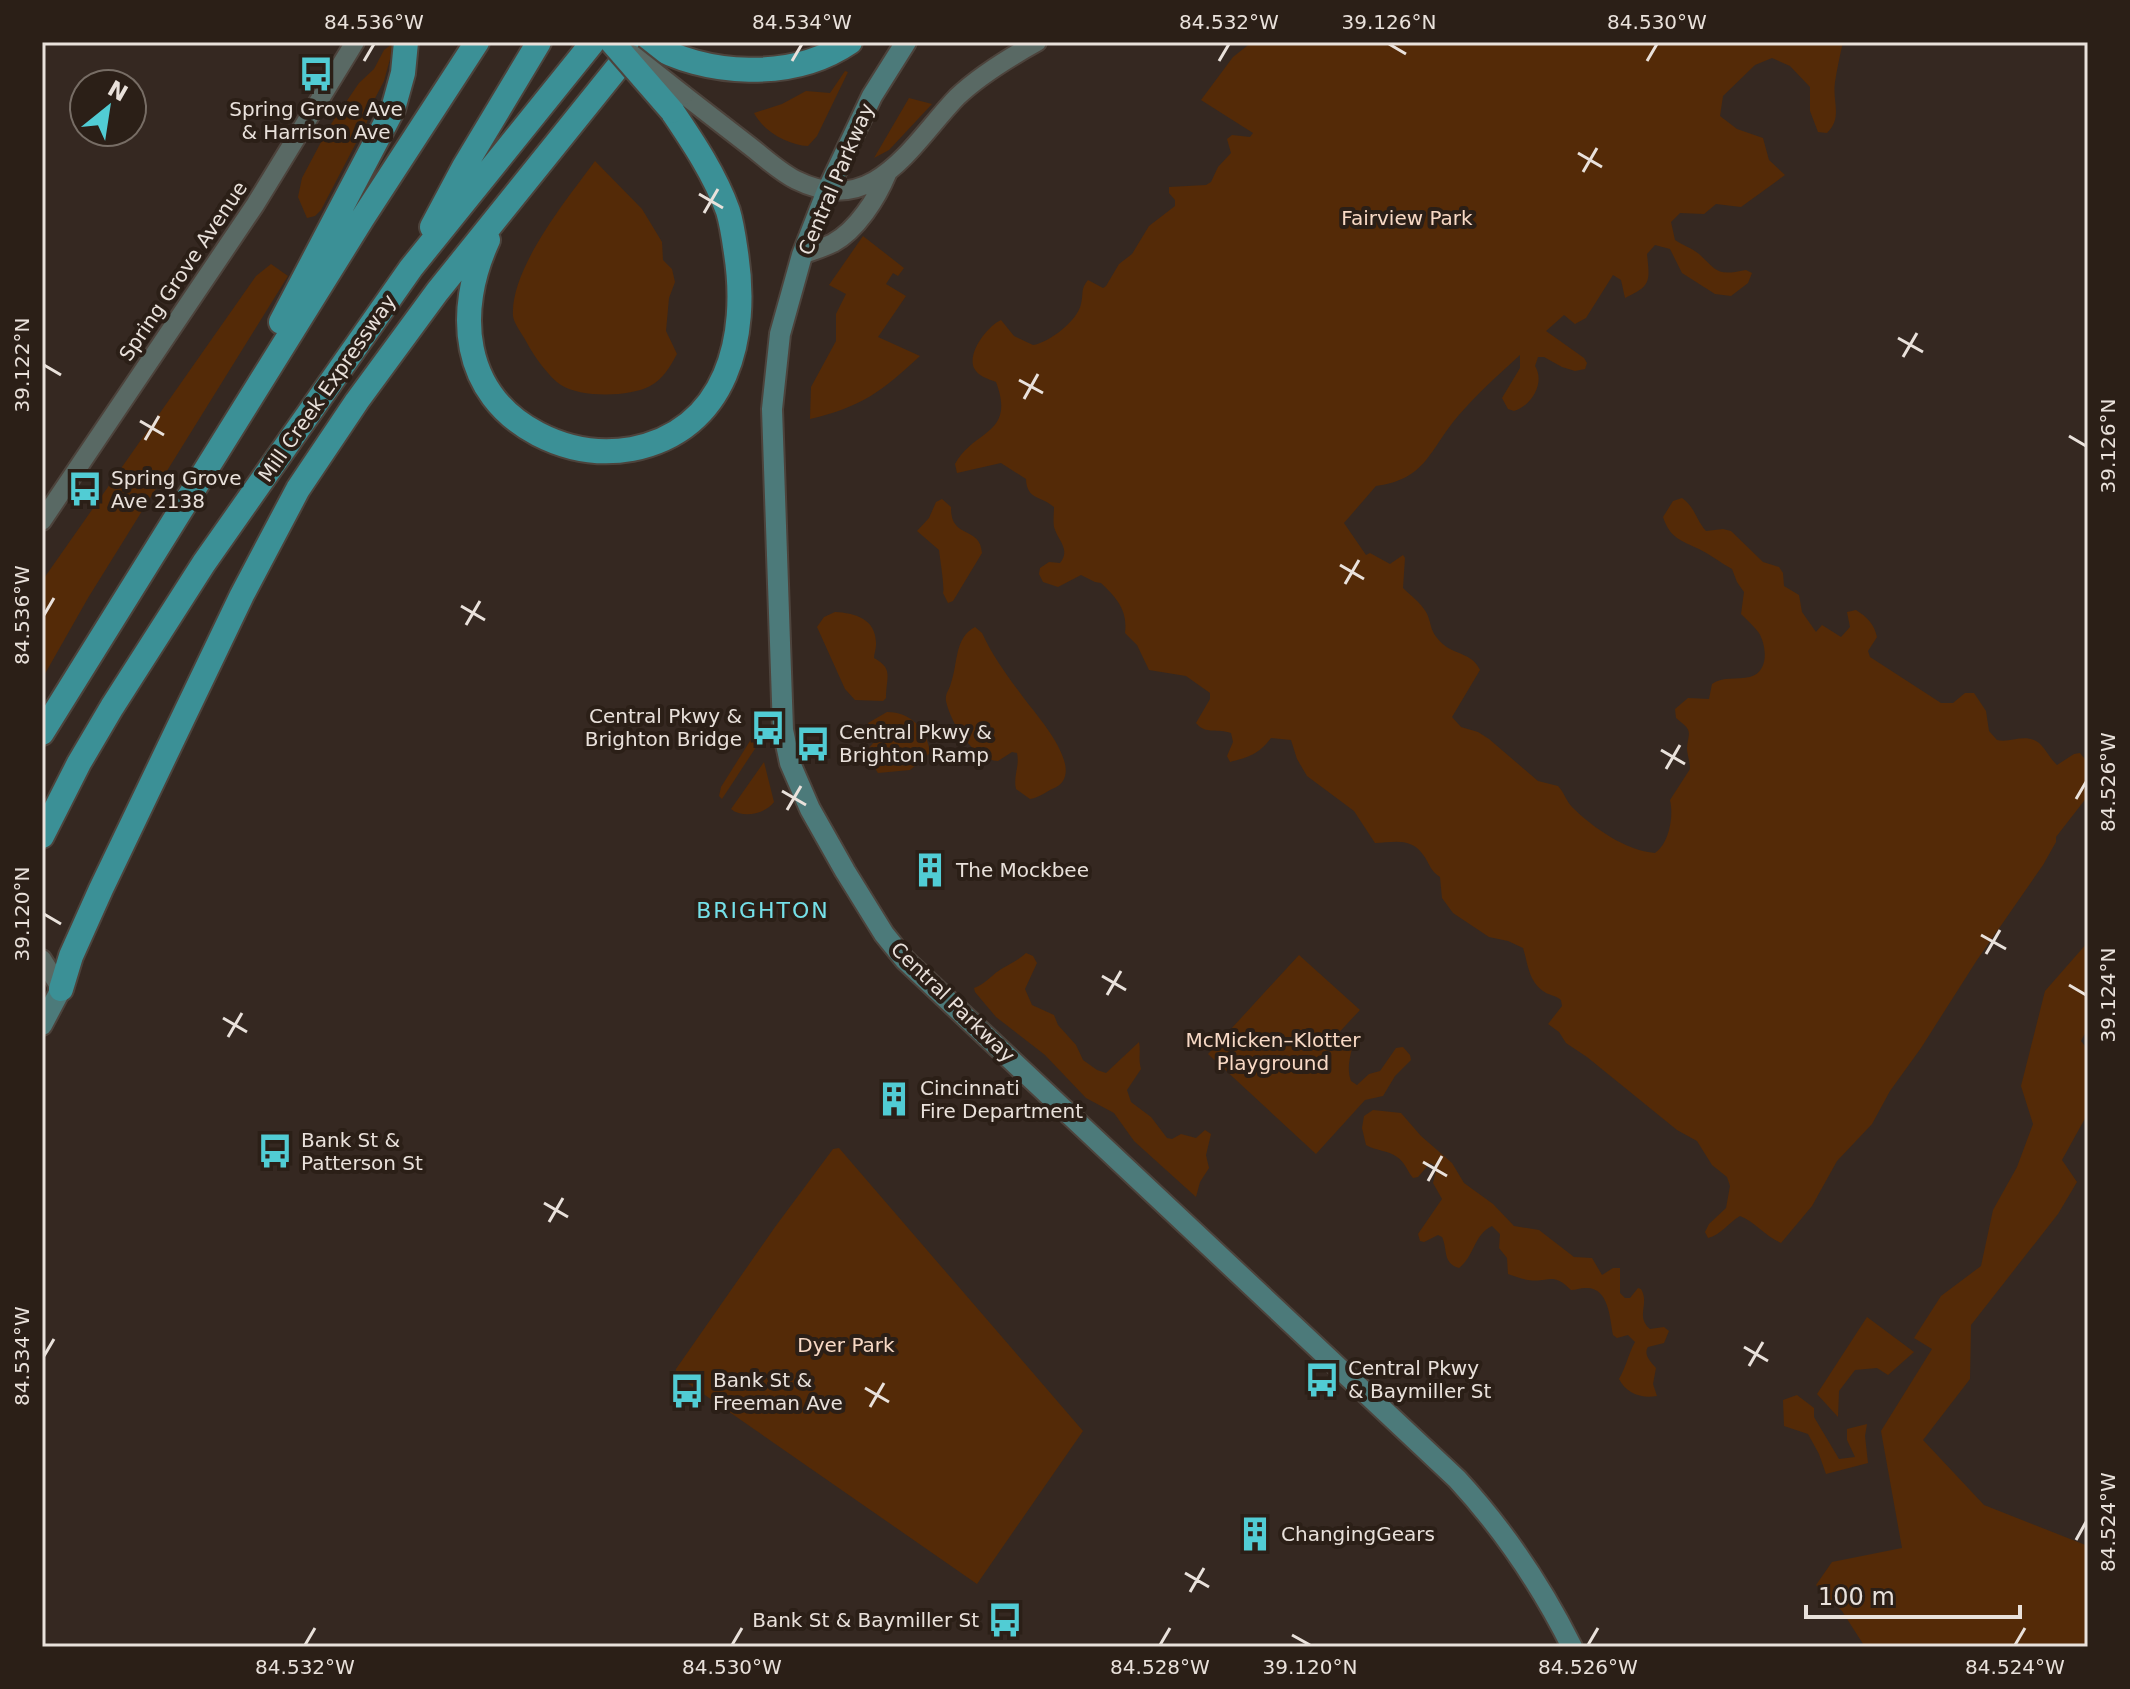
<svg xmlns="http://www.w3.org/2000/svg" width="2130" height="1689" font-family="'DejaVu Sans',sans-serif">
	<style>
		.green { fill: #542a07 }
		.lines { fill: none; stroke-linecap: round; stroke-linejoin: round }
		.secondary-casing { stroke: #4d433c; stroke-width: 22 }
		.primary-casing { stroke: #4d433c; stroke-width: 24 }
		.highway-casing { stroke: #4d433c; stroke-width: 28 }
		.secondary { stroke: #596964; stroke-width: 18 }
		.primary { stroke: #4c7a7a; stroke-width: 20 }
		.highway { stroke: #3b9096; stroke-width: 24 }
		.secondary-bridge-casing { stroke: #4d433c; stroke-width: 22; stroke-linecap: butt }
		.highway-bridge-casing { stroke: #4d433c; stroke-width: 28; stroke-linecap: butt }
		.secondary-bridge { stroke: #596964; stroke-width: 18 }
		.highway-bridge { stroke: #3b9096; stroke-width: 24 }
		.ticks { fill: none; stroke: #e9e1db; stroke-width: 3 }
		.labels { text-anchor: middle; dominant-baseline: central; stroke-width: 8; stroke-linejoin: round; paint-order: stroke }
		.poi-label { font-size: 20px; fill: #e9e1db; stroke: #2b1f17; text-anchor: start }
		.street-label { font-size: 20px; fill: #e9e1db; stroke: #2b1f17 }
		.park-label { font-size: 20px; fill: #f8d9c5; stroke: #2b1f17 }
		.neighbourhood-label { font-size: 22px; letter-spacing: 2px; fill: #75e1e9; stroke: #2b1f17 }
		.neatline { fill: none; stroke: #e9e1db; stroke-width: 3 }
		.ticks-label { font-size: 20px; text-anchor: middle; fill: #e9e1db }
	</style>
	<rect width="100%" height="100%" fill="#352821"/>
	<path class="green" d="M1252,42H1843C1840,55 1837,69 1835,82C1832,102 1843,117 1827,133L1818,132L1810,111V87L1790,66L1772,58L1755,65L1723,96L1720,116L1737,129L1763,138L1769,160L1785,175L1741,207L1716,204L1704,214L1680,213L1671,222L1675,240C1682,245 1692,248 1699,254C1718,272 1717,276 1746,270L1752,273L1748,283L1731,296L1715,294L1682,273L1670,249L1655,245L1647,254C1650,282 1651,286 1625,298L1621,280L1613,275L1586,318L1575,324L1564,315L1546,331L1584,358L1587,363L1585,369L1575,371L1562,367L1544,357H1538L1535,366C1545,382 1533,405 1514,411L1508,409L1502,398L1520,368V355C1498,375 1477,394 1458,416C1429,450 1427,479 1376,486L1344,523L1366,555L1370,553L1390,564L1403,555L1405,558L1403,588C1410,595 1421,603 1426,612C1433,625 1428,631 1444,645C1456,655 1472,653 1480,670L1452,717L1461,727L1478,732L1489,739L1538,781L1558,786C1564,792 1566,801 1572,807C1592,827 1626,851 1655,853C1669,843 1674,817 1670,800L1690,769C1690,762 1687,754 1687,748C1689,729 1693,732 1676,718L1675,709L1688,698L1709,699L1712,684C1723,676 1737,680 1750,677C1769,672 1767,647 1759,633C1754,626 1747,620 1741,614L1744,592L1737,582L1732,569C1721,563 1711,555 1699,549C1680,540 1670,538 1663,517L1673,501L1682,498C1695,507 1696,520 1706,531L1723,529L1731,531L1763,562L1779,567L1783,573L1784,586L1799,595L1802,612L1816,632L1822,625L1841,637L1850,627L1847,612L1856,610C1867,617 1874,624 1877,637L1868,651L1870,657L1941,703H1953L1965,693H1974L1986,711L1989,731L1997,740C2010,743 2023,734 2036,741C2044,745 2049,758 2057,765L2074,754L2080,753L2088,763L2085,783L2087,797L2056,837V842L2043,865L1977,960L1921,1048L1890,1091L1872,1124L1837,1161L1812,1206L1781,1243C1765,1236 1755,1222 1740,1216C1728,1223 1721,1235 1708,1238L1705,1232L1709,1224L1726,1208L1730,1186L1727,1177L1712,1165L1697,1141L1677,1130L1587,1057L1566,1043L1559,1032L1548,1024L1562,1006L1561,1000C1555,995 1548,995 1543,991C1528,980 1528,963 1523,948L1508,941L1489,937L1453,913L1442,898L1440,877C1429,869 1431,866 1424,856C1411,836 1392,843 1375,843L1354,811L1307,776L1297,759L1291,740L1271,738C1259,754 1249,757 1230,762L1227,756L1233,742L1231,733C1218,728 1206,735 1196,723L1210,699V693L1186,676L1149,670L1137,645L1125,633C1128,611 1117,598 1101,583L1095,582L1081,575L1058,587L1043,582L1039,574L1040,568L1049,562L1060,563C1071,549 1058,541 1054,527C1053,521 1054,513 1054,507C1040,495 1027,500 1026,479L1001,463L957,473L955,464C974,429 1016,435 996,382C988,379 978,376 974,368C967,352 988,326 1001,320L1014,336L1033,345C1049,343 1078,320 1081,304C1084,293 1080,290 1088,280L1103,288L1106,286L1119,264L1132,254L1149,226L1175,206V200L1169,193V187L1206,185L1211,182L1218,167L1231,153L1227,139L1232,135L1250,137L1253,133L1201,100L1233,57Z
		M391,45L393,48L384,81L371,106L367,122L321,210L315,216L307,218L298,197L302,178L329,127L359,83L374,69L384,50Z
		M845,71L848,72L817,136L808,146C788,145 763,131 754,113L782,104L806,91L830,93Z
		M909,98L932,104L889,150L874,158Z
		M595,161L642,209L662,242L663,260L672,269L675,282L669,298L666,331L677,354C670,367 663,379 650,386C630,397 581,398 561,385C549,377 534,356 527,343C523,335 514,324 513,316C510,268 568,198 595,161Z
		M863,236L904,268L898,276L893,273L886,284L906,296L878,337L920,356C882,391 862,407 810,419L811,387L836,341V314L846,294L829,285Z
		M271,264L288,276L88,598L42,679V581L256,276Z
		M942,499L951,507C950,540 980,525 982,553L953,601L948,603L943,593C945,588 940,559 939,550L917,531L929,518L936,502Z
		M835,612C855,613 877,619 876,645C876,649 874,654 874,658C894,669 886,677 886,698L883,701L855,700L845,689L817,627L824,617Z
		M975,627L982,633C992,655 1008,677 1023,697C1036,715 1091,774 1052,789C1044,793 1040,797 1030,799L1016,789C1013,776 1020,766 1017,753L1012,752L998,761C974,760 951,724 946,701C945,693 949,691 951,683C958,664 954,638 975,627Z
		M887,712C911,712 927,729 930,753L910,770L878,773L867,756L868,749L876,740L868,723Z
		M755,733L760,735V741L722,799L719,796L721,787Z
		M764,762L774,802C765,814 743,819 731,809Z
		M2088,942V1028L2081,1041L2088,1050V1113L2062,1160L2077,1182L2058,1214L1971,1325L1970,1379L1923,1440L1984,1505L2088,1546V1647H1865L1842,1611L1816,1585L1832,1562L1902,1548L1881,1431L1932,1349L1914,1338L1941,1296L1981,1266L1993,1210L2017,1167L2033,1124L2021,1086L2045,991Z
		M1026,953L1033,956L1037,963L1025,989L1032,1005L1054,1015L1058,1025L1076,1045L1083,1060L1097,1070L1106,1073L1139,1042C1141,1052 1138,1059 1141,1069L1127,1090L1131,1102L1151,1117L1167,1138L1172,1139L1181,1134L1196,1138L1205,1130L1211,1134L1206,1155L1209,1168L1200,1182L1196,1197L1134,1141L1114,1113L1086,1098L1045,1055L996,1017L975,992L974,988C986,984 992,974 1003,968C1012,963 1018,960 1026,953Z
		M1299,955L1360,1010L1332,1040L1355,1034C1353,1050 1345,1065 1351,1081L1357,1085L1369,1074L1380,1071L1396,1048L1403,1047L1410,1055L1411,1060L1395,1076L1383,1096L1365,1100L1316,1154L1208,1054Z
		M1373,1110L1401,1113L1421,1136L1452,1163L1464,1183L1493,1204L1514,1226L1539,1230L1574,1257L1592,1258L1602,1275L1613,1268H1620V1293L1625,1298H1630L1638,1288L1641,1289C1650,1304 1635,1316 1650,1329L1664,1327L1669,1331L1664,1343L1648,1347C1643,1355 1651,1362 1656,1368L1653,1384L1657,1396C1641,1399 1626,1393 1619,1379C1626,1367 1628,1355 1635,1342L1628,1335L1617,1338L1613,1335C1610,1319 1609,1286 1585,1288C1580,1288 1576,1290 1571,1290C1552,1271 1550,1283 1528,1280C1522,1279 1514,1276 1508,1274L1507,1258L1499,1248L1500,1234L1492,1226C1474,1234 1474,1257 1459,1268C1442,1263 1448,1249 1442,1237L1438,1235L1424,1242L1420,1241L1418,1234L1442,1199L1433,1183L1437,1167L1430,1163L1418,1177L1413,1178C1407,1171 1405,1162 1397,1157C1388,1150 1376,1151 1366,1145L1362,1128L1364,1116Z
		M839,1148L1083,1431L977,1584L676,1375V1369L775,1227L833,1149Z
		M1867,1317L1914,1352L1888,1375L1877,1368L1855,1370L1839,1391L1838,1417L1817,1394Z
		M1797,1395L1814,1408V1417L1839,1459L1855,1457L1847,1440V1429L1867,1424L1865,1436L1868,1463L1826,1474L1819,1454L1808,1434L1784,1426L1783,1400Z"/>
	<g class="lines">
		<g class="secondary-casing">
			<path id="secondary" d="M684,95C706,112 729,130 751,147C765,158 780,172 796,180C874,219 911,145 957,97C980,75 1010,57 1037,42
				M802,255C812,251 823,248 833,243C857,230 877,198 887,174
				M42,521L255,205L355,42
				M42,959L61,989"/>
		</g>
		<g class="primary-casing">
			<path id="primary" d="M906,42L872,96L827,191L802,255L780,334L772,409L783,730L790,763L810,809L845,871L884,934L905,960L1457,1479C1504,1530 1541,1585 1572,1647
				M42,1025L61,989"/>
		</g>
		<g class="highway-casing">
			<path id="highway" d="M647,42C705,77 793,81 850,42
				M432,227L464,167L539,42
				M488,240C455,311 461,394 538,434C567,449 599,455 632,449C728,430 749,336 736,253C734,239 732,224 728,211C715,175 693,142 672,111
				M281,322L393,109L403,73L406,42
				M42,733L362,219L477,42
				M42,836L79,763L112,707L204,563L411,268L593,42
				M61,989L71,956L101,889L242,595L298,489L357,401L437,292L638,42"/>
		</g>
		<use href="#secondary" class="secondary"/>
		<use href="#primary" class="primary"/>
		<use href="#highway" class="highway"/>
		<g class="secondary-bridge-casing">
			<path id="secondary-bridge" d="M632,54L684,95"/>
		</g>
		<g class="highway-bridge-casing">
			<path id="highway-bridge" d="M612,42L672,111"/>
		</g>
		<use href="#secondary-bridge" class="secondary-bridge"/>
		<use href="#highway-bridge" class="highway-bridge"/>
	</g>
	<path class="ticks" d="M1389,44L1406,54M364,61L374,44M792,61L802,44M1219,61L1229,44M1647,61L1657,44M1578,153L1602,167M1583,172L1597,148M699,194L723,208M704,213L718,189M1898,338L1923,352M1903,357L1917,333M44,365L61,375M1019,380L1043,393M1024,399L1038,374M140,421L164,435M2069,436L2086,446M145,440L159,416M1340,565L1364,579M1345,584L1359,560M461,606L485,620M44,615L54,598M466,625L480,601M1661,750L1685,764M1666,769L1680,745M782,791L806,805M2076,799L2086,782M787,810L801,786M44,914L61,924M1981,935L2006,949M1986,954L2000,930M1102,976L1126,990M2069,985L2086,995M1107,995L1121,971M223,1018L247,1032M228,1037L242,1013M1423,1162L1447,1176M1428,1181L1442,1156M544,1203L568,1217M549,1222L563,1198M1744,1347L1768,1361M44,1356L54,1339M1749,1366L1763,1342M865,1388L889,1402M870,1407L884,1383M2076,1540L2086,1522M1185,1573L1209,1587M1190,1592L1204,1568M1292,1635L1310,1645M305,1645L315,1628M732,1645L742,1628M1160,1645L1170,1628M1588,1645L1598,1628M2015,1645L2025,1628"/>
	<defs>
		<g id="bus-bare" transform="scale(2.76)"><path d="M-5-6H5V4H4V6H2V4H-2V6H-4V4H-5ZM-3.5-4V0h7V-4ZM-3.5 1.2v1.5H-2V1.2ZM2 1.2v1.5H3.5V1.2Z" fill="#51ccd4" stroke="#2b1f17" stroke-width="2.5" paint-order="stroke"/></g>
		<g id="building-bare" transform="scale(2.76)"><path d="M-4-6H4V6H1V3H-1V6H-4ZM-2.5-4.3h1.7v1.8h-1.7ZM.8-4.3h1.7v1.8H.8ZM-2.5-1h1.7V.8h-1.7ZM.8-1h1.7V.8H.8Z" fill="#51ccd4" stroke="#2b1f17" stroke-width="2.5" paint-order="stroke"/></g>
	</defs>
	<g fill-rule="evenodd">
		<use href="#bus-bare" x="316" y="74"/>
		<use href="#bus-bare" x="85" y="489"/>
		<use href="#bus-bare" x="768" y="728"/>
		<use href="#bus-bare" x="813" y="744"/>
		<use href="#building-bare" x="930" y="870"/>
		<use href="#building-bare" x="894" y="1099"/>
		<use href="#bus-bare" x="275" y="1151"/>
		<use href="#bus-bare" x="1322" y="1380"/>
		<use href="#bus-bare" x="687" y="1391"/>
		<use href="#building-bare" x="1255" y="1534"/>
		<use href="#bus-bare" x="1005" y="1620"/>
	</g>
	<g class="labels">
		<g class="poi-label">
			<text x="316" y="109" text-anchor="middle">Spring Grove Ave<tspan x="316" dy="23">&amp; Harrison Ave</tspan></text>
			<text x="111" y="478">Spring Grove<tspan x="111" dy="23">Ave 2138</tspan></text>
			<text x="742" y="716" text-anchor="end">Central Pkwy &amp;<tspan x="742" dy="23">Brighton Bridge</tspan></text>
			<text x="839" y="732">Central Pkwy &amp;<tspan x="839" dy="23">Brighton Ramp</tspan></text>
			<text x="956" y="870">The Mockbee</text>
			<text x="920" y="1088">Cincinnati<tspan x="920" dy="23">Fire Department</tspan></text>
			<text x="301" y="1140">Bank St &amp;<tspan x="301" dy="23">Patterson St</tspan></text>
			<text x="1348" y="1368">Central Pkwy<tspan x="1348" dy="23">&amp; Baymiller St</tspan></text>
			<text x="713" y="1380">Bank St &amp;<tspan x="713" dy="23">Freeman Ave</tspan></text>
			<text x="1281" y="1534">ChangingGears</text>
			<text x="979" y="1620" text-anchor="end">Bank St &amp; Baymiller St</text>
		</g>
		<g class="street-label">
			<text transform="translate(836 179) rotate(-67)">Central Parkway</text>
			<text transform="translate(183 271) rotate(-56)">Spring Grove Avenue</text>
			<text transform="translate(327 388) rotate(-55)">Mill Creek Expressway</text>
			<text transform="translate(953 1002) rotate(44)">Central Parkway</text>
		</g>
		<g class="park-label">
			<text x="1407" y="218">Fairview Park</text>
			<text x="1273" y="1040">McMicken–Klotter<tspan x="1273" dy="23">Playground</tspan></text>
			<text x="846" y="1345">Dyer Park</text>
		</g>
		<g class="neighbourhood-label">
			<text x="763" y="910">BRIGHTON</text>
		</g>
	</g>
	<rect width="2130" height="1689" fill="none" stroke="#2b1f17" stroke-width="88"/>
	<g transform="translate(108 108) rotate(30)"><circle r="38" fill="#2b1f17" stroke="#776d65" stroke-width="2"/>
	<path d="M0-6L14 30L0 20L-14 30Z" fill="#51ccd4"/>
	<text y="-12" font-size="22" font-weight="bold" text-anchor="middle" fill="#e9e1db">N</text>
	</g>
	<path d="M1806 1605v12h214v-12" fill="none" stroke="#e9e1db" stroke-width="4"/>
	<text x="1818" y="1605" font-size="24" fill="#e9e1db" stroke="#2b1f17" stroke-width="6" paint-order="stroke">100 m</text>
	<rect x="44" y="44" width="2042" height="1601" class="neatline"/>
	<g class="ticks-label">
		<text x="374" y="29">84.536°W</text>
		<text x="802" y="29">84.534°W</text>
		<text x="1229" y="29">84.532°W</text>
		<text x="1389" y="29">39.126°N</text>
		<text x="1657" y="29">84.530°W</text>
		<text transform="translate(22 365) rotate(-90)" y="7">39.122°N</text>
		<text transform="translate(2108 446) rotate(-90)" y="7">39.126°N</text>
		<text transform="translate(22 615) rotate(-90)" y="7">84.536°W</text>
		<text transform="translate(2108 782) rotate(-90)" y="7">84.526°W</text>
		<text transform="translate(22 914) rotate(-90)" y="7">39.120°N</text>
		<text transform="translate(2108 995) rotate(-90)" y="7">39.124°N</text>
		<text transform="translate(22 1356) rotate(-90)" y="7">84.534°W</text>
		<text transform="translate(2108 1522) rotate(-90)" y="7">84.524°W</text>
		<text x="305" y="1674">84.532°W</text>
		<text x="732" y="1674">84.530°W</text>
		<text x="1160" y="1674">84.528°W</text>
		<text x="1310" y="1674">39.120°N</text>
		<text x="1588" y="1674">84.526°W</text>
		<text x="2015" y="1674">84.524°W</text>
	</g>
</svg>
